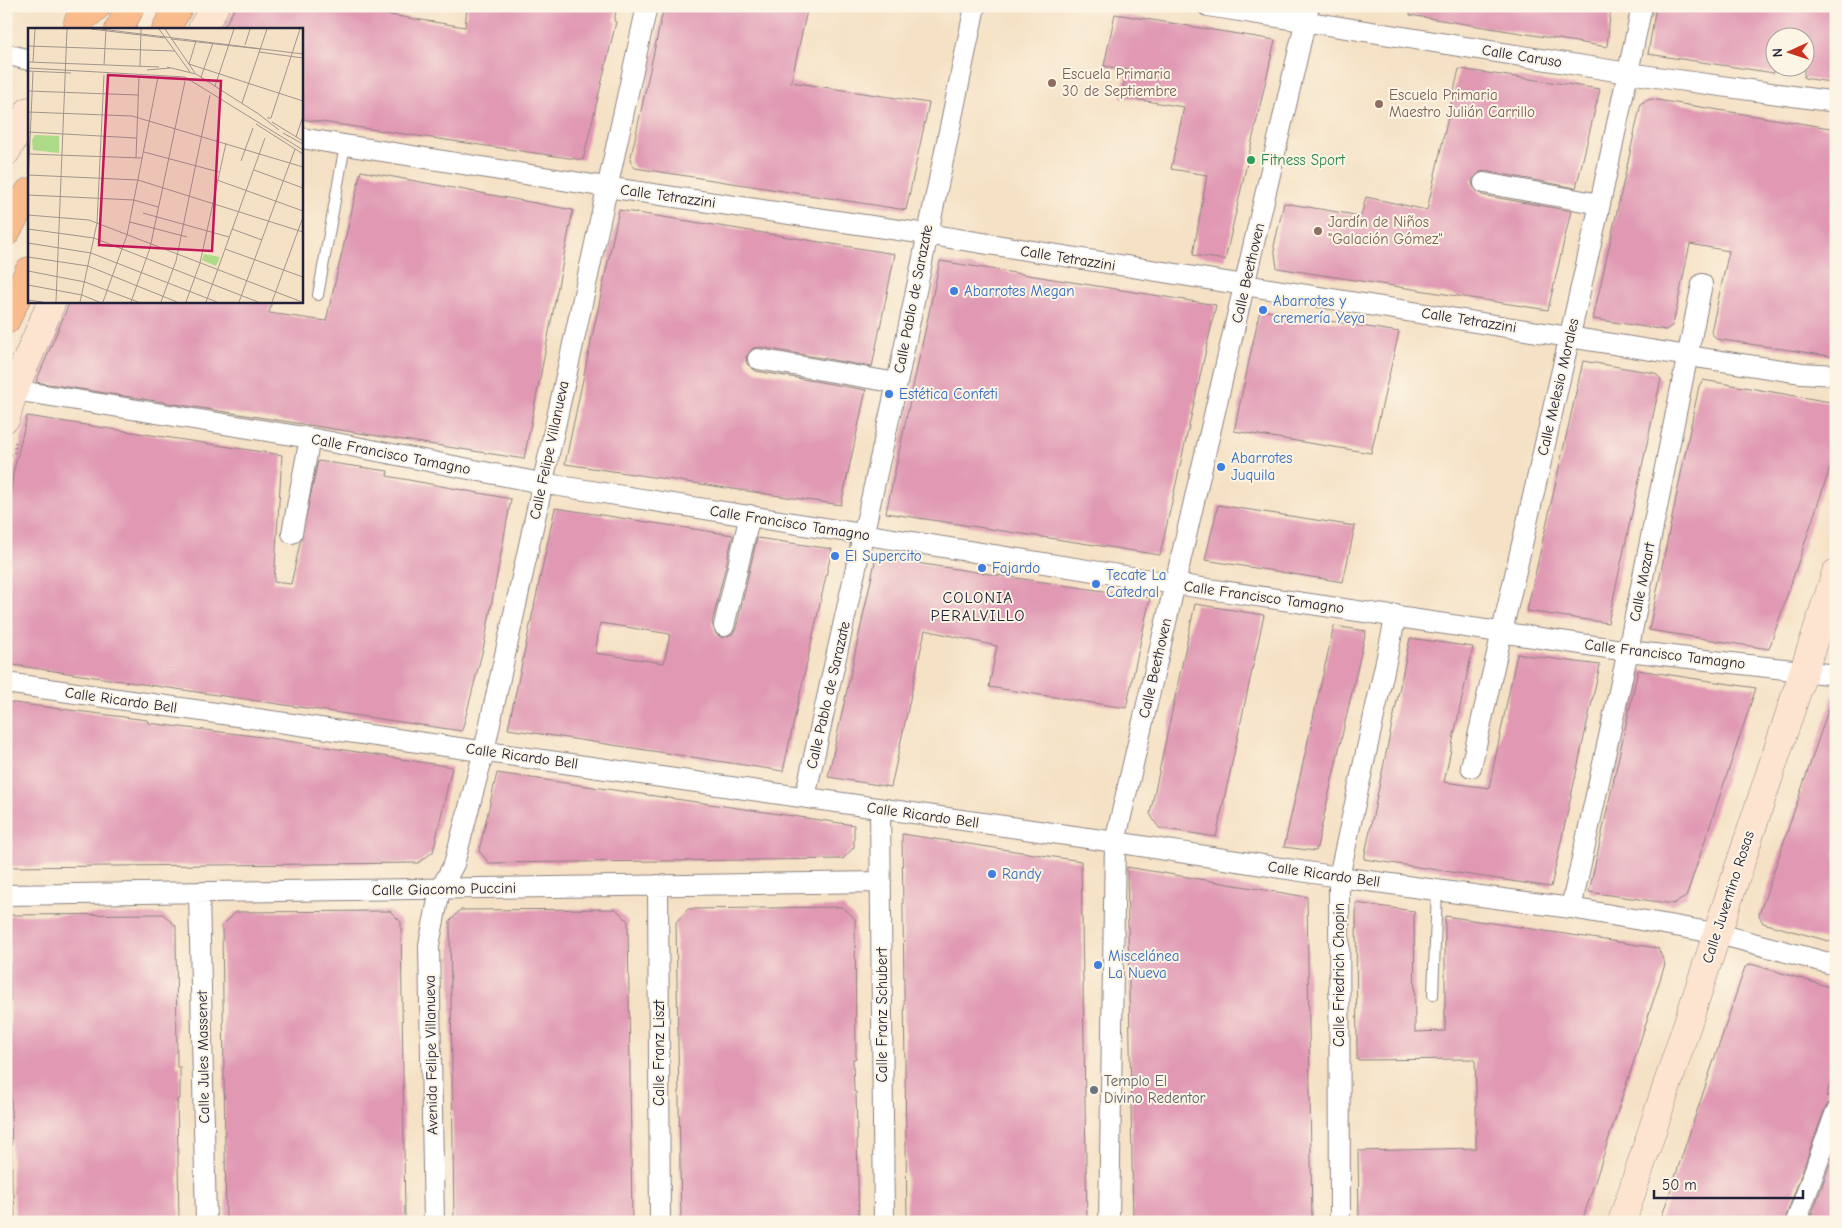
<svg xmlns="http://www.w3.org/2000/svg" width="1842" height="1228" font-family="'Comic Neue',sans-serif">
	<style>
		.building { fill: #e098b3; fill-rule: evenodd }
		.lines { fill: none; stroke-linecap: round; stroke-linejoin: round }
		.lane-casing { stroke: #8c8280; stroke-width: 12 }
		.street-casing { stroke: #8c8280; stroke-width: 22 }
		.secondary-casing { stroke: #8c8280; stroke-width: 29 }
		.highway-casing { stroke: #8c8280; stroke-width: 29 }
		.path { stroke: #8c8280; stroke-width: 3; stroke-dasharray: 1 4; stroke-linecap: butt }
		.lane { stroke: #fff; stroke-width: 10 }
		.street { stroke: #fff; stroke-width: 20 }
		.secondary { stroke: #fde4d1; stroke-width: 28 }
		.highway { stroke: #fabb8c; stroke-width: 28 }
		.education-dot { fill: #8d6e63; stroke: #fcf5e5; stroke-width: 2 }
		.leisure-dot { fill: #2e9e5b; stroke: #fcf5e5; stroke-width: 2 }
		.shop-dot { fill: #3f7fe0; stroke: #fcf5e5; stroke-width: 2 }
		.worship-dot { fill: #6b7280; stroke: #fcf5e5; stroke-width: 2 }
		.labels { text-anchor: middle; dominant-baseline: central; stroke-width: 4; stroke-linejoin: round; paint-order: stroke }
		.street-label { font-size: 15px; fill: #22223b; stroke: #fcf5e5 }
		.education-label { font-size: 15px; fill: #785e54; stroke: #fcf5e5; text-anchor: start }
		.leisure-label { font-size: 15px; fill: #27864d; stroke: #fcf5e5; text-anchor: start }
		.shop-label { font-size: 15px; fill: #366cbe; stroke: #fcf5e5; text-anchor: start }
		.worship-label { font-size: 15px; fill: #5b616d; stroke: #fcf5e5; text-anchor: start }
		.neighbourhood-label { font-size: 16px; letter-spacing: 1px; fill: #22223b; stroke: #fcf5e5 }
		.inset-road { fill: none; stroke: #a1958e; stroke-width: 1 }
		.view { fill: #c2185b; fill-opacity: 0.15; stroke: #c2185b; stroke-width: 2.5 }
		.inset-edge { fill: none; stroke: #22223b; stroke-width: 2.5 }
	</style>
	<rect width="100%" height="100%" fill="#fcf5e5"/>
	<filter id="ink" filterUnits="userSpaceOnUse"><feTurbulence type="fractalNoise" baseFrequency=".02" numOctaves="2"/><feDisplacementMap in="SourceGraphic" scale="10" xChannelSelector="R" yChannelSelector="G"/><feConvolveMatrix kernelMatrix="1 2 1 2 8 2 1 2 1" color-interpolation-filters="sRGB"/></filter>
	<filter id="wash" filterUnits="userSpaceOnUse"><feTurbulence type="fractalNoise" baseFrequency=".0096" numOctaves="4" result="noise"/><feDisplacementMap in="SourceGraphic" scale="20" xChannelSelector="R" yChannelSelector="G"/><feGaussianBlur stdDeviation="1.12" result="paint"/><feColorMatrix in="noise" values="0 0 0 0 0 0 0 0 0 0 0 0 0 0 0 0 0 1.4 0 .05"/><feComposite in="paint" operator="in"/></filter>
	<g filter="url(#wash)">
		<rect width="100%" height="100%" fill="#f5e1c5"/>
		<g id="blocks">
			<path class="building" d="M236,6H334L465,27L467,6H617L614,21L616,22L583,160L301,119V29H223Z
				M664,6H808L791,82L929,103L906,210L635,168L630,161Z
				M1411,6H1611L1607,47L1410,15Z
				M1656,6H1836V83L1804,78V38H1774V73L1648,54Z
				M1115,14L1275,40L1225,260L1193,255L1207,175L1171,169L1184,107L1121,97L1127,70L1104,66Z
				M1459,69L1600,89L1576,188L1486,171L1480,172L1472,180L1473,187L1482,195L1571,211L1548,310L1277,268L1274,246L1284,203L1361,216L1366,197L1427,210Z
				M1651,99L1836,129V357L1716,339L1711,332L1729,251L1690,244L1673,325L1666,330L1593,319L1641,103Z
				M361,171L573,210L524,459L36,382L70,301H272L269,313L326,321Z
				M619,210L895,254L872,367L760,347L753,348L746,357L747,364L756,371L866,390L841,505L565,464Z
				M940,261L1216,305L1160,555L886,513Z
				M1260,310L1399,332L1371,453L1234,431Z
				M1583,361L1655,373L1661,379L1608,623L1527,611Z
				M1703,380L1836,403V450L1769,649L1649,630L1699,386Z
				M27,416L282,455L274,582L291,584L318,461L388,471L387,476L511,499L484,645L462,731L6,664V534L13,474Z
				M1218,505L1355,526L1343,582L1205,560Z
				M555,508L733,535L712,623L716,634L722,638L732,634L736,629L757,538L832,549L783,771L508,729ZM600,623L670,634L664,663L595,653Z
				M876,557L1150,598L1126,708L989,687L997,646L925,630L891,787L828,777Z
				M1195,604L1264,615L1216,837L1159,828L1150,814Z
				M1334,626L1366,631L1346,718L1316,851L1284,847Z
				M1410,638L1473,647L1444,782L1489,788L1517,654L1600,665L1551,887L1364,859Z
				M1638,670L1756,688L1686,897L1673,904L1589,892Z
				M1833,696L1836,697V943L1763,923L1759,915Z
				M7,702L147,720L148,723L262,737L452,767L433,852L418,863L9,867Z
				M497,773L854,825V847L843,859L489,863L479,851Z
				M902,834L1081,861L1087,1222H907Z
				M1127,867L1307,897L1312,1222H1133Z
				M1356,903L1414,911L1415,1032L1445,1031V916L1658,948L1665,964L1582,1222H1359L1358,1151L1476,1148V1090L1475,1059L1357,1060Z
				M843,907L855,919L856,1058L853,1059L854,1092H856L859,1222H681L676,922L688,909Z
				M616,909L628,921L632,1222H454L450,921L460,910Z
				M390,911L401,922L405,1222H226L222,926L236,912Z
				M163,914L176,926L177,1067H180V1099H177L179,1222H15L14,1194L12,1193L9,915Z
				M1751,964L1836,989V1068L1826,1096L1836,1098V1100L1829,1103L1825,1108L1784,1222H1660L1745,967Z
				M1836,1147V1222H1809Z"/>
		</g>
	</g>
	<g filter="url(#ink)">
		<use href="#blocks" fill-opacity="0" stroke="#8c8280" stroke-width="1"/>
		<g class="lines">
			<g class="lane-casing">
				<path id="lane" d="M318,295L345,145
					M1433,995L1437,889"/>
			</g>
			<g class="street-casing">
				<path id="street" d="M1208,6L1628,73L1836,102
					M6,54L29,60
					M301,138L606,187L926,234L1688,356L1802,373L1836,375
					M1484,183L1600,204
					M758,359L897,383
					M14,390L310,438L541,483L1175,584L1628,651L1836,675
					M292,533L310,438
					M724,626L750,515
					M6,683L1115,842L1339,877L1571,908L1715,933L1836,965
					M1471,767L1600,204L1642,6
					M805,797L897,383L975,6
					M880,809L884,1222
					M658,885L660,1222
					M199,892L206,1222
					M6,895L881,882
					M1571,908L1628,651L1702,284
					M434,1222L429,945L440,890L454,864L484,751L647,6
					M1109,1222L1115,842L1309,6
					M1340,1222L1339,877L1396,615
					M1796,1222L1836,1112"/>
			</g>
			<g class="secondary-casing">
				<path id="secondary" d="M202,29L215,6
					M6,152L29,111
					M6,418L14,390L52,301
					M1622,1222L1836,573"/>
			</g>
			<g class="highway-casing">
				<path id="highway" d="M78,22L97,6
					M119,29L131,6
					M166,29L179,6
					M6,232L29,192
					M6,320L29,271"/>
			</g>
			<path class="path" d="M6,454L14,455L16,439"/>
			<use href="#lane" class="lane"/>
			<use href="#street" class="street"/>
			<use href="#secondary" class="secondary"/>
			<use href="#highway" class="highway"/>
		</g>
	</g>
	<g class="education-dot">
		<circle cx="1052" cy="83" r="5"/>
		<circle cx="1379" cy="104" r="5"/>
		<circle cx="1318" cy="231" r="5"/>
	</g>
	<circle class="leisure-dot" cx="1251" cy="160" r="5"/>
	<g class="shop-dot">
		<circle cx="954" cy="291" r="5"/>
		<circle cx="1263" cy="310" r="5"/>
		<circle cx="889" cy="394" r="5"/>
		<circle cx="1221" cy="467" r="5"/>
		<circle cx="835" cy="556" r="5"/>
		<circle cx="982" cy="568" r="5"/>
		<circle cx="1096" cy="584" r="5"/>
		<circle cx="992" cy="874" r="5"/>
		<circle cx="1098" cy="965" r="5"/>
	</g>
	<circle class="worship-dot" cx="1094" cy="1090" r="5"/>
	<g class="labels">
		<g class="street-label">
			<text transform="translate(1522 56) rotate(9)">Calle Caruso</text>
			<text transform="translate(668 196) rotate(8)">Calle Tetrazzini</text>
			<text transform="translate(1068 258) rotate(9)">Calle Tetrazzini</text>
			<text transform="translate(1248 273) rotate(-77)">Calle Beethoven</text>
			<text transform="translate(913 299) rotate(-79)">Calle Pablo de Sarazate</text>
			<text transform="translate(1469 320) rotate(9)">Calle Tetrazzini</text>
			<text transform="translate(1558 387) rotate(-77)">Calle Melesio Morales</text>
			<text transform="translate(549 450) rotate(-78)">Calle Felipe Villanueva</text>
			<text transform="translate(391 454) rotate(11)">Calle Francisco Tamagno</text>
			<text transform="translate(790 523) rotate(9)">Calle Francisco Tamagno</text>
			<text transform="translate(1642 582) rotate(-79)">Calle Mozart</text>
			<text transform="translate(1264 597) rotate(8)">Calle Francisco Tamagno</text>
			<text transform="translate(1665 654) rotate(7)">Calle Francisco Tamagno</text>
			<text transform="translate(1155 668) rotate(-77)">Calle Beethoven</text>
			<text transform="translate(828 695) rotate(-77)">Calle Pablo de Sarazate</text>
			<text transform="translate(121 700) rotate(8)">Calle Ricardo Bell</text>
			<text transform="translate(522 756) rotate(8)">Calle Ricardo Bell</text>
			<text transform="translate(923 815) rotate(8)">Calle Ricardo Bell</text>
			<text transform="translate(1324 874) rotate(8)">Calle Ricardo Bell</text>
			<text transform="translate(444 889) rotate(-1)">Calle Giacomo Puccini</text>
			<text transform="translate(1728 897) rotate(-72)">Calle Juventino Rosas</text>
			<text transform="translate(1339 975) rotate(-90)">Calle Friedrich Chopin</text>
			<text transform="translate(882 1015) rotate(-90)">Calle Franz Schubert</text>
			<text transform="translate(659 1053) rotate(-90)">Calle Franz Liszt</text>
			<text transform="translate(431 1055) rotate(-91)">Avenida Felipe Villanueva</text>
			<text transform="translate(203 1057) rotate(-91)">Calle Jules Massenet</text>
		</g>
		<g class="education-label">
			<text x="1062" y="74">Escuela Primaria<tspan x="1062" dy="17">30 de Septiembre</tspan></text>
			<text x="1389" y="95">Escuela Primaria<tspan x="1389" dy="17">Maestro Julián Carrillo</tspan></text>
			<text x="1328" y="222">Jardín de Niños<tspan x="1328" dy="17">"Galación Gómez"</tspan></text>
		</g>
		<g class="leisure-label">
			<text x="1261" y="160">Fitness Sport</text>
		</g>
		<g class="shop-label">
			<text x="964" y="291">Abarrotes Megan</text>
			<text x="1273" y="301">Abarrotes y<tspan x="1273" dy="17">cremería Yeya</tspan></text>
			<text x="899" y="394">Estética Confeti</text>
			<text x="1231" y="458">Abarrotes<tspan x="1231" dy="17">Juquila</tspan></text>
			<text x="845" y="556">El Supercito</text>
			<text x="992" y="568">Fajardo</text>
			<text x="1106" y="575">Tecate La<tspan x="1106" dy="17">Catedral</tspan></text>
			<text x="1002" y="874">Randy</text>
			<text x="1108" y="956">Miscelánea<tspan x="1108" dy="17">La Nueva</tspan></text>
		</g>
		<g class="worship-label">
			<text x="1104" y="1081">Templo El<tspan x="1104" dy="17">Divino Redentor</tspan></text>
		</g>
		<g class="neighbourhood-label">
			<text x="978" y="598">COLONIA<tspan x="978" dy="18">PERALVILLO</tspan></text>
		</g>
	</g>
	<g transform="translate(28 28)">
		<rect width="275" height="275" fill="#f5e1c5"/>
		<path d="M7,107L31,108V125L5,122L4,112ZM176,226L192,229L188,238L174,232Z" fill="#acda87"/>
		<path class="inset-road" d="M63,1L137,10M73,1L275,26M131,1L162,44M137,1L167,45M143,11L232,21M168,13L161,36L275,73M217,17L222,1M0,18L147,23M231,24L275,30M0,34L131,39M5,34L7,1M76,37L78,2M112,38L113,1M139,39L168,46L229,85M0,40L157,49L275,122M119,42L142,40M0,43L43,45M173,49L185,15M187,58L206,1M0,63L110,67M214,75L239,1M0,84L104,88L275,139M228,84L251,102M239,90H243L272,1M244,94L275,113M228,96L275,126M0,104L108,110M255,105L275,116M268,109L275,88M116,124L191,144M0,126L114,130M108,130L111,48M213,133L225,100M226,142L275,160M0,147L110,152L275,204M189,152L275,183M0,157L5,44M0,167L106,172L130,179M115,185L201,209M0,187L61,192L274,274M102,194L159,209M0,201L66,210L230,274M204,201L234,212M0,215L63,225L189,274M197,221L275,249M0,229L60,238L149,274M0,243L57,254L110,274M0,257L54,267L71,274M0,272L15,274M28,274L39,1M52,274L69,195L76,47M75,274L99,207L130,49M103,274L122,220L157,53M133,274L148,233L182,67M158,274L172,235L198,115M178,274L237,110M211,274L267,121M244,274L275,189"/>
		<path class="view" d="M80,47L193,53L184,223L71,217Z"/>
		<rect width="275" height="275" class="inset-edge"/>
	</g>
	<rect width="1842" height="1228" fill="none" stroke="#fcf5e5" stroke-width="25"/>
	<g transform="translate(1790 52) rotate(267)"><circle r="24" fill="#fcf5e5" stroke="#a5a1a1"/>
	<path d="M0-4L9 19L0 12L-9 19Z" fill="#c8321e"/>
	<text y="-8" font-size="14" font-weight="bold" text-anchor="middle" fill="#22223b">N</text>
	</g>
	<path d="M1654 1190v8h149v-8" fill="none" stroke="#22223b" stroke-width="2.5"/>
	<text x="1662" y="1190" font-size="15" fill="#22223b" stroke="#fcf5e5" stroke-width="4" paint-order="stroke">50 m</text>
</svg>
